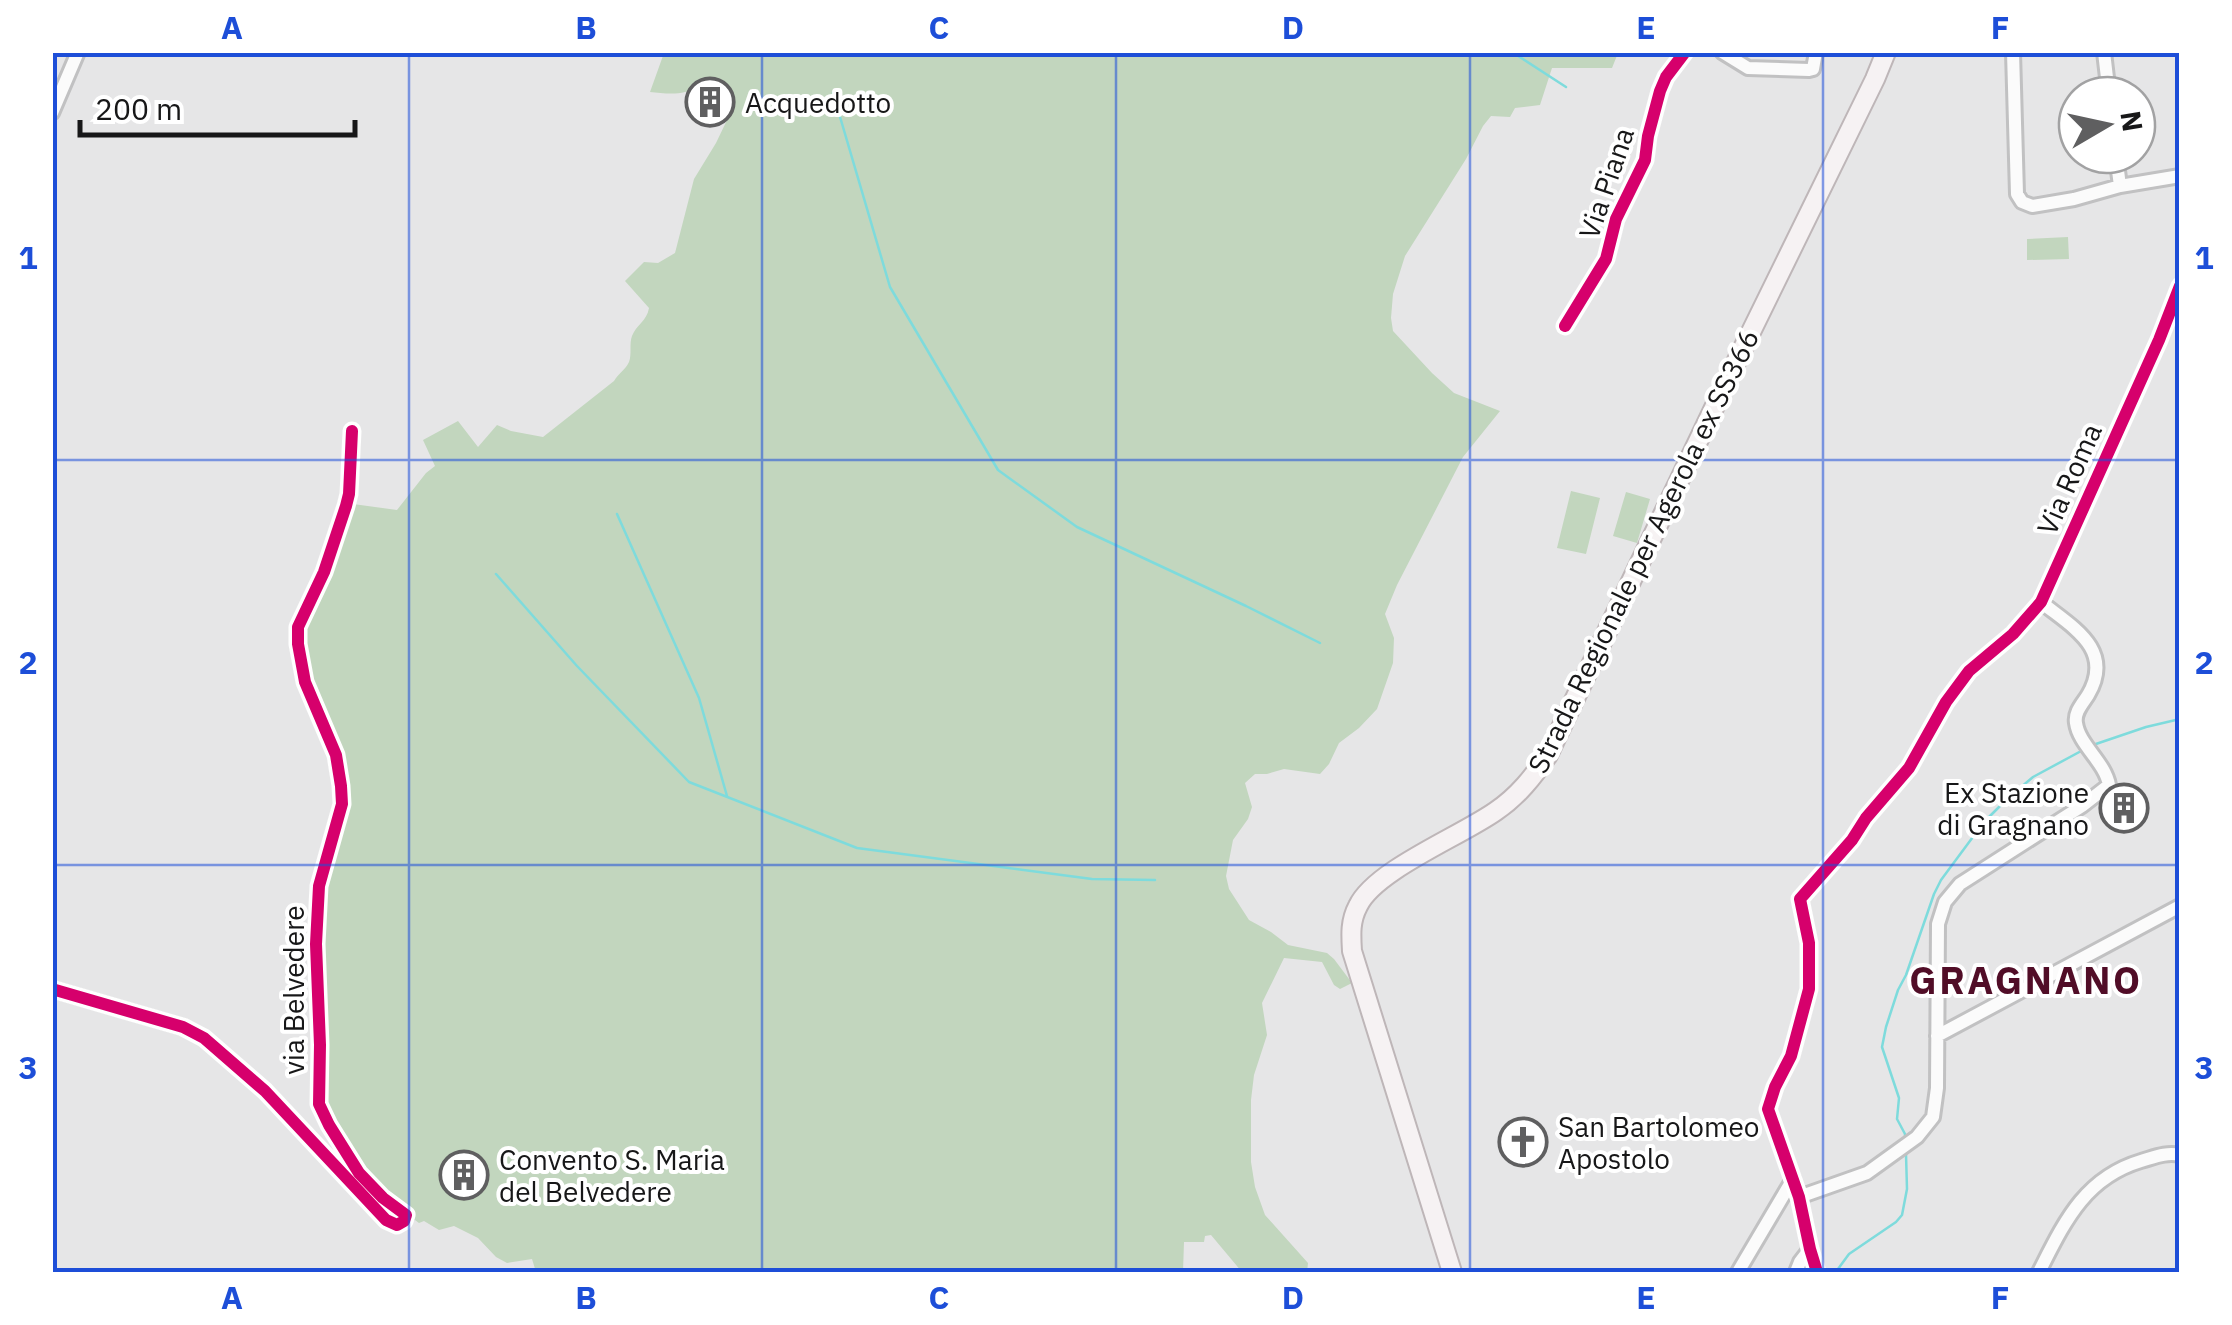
<svg xmlns="http://www.w3.org/2000/svg" width="2232" height="1325" font-family="'IBM Plex Sans',sans-serif">
	<style>
		.green { fill: #c2d6be }
		.lines { fill: none; stroke-linecap: round; stroke-linejoin: round }
		.stream { stroke: #7edbdc; stroke-width: 2.5 }
		.minor-casing { stroke: #c1c1c2; stroke-width: 18 }
		.major-casing { stroke: #beb6b8; stroke-width: 22 }
		.minor { stroke: #fbfbfb; stroke-width: 12 }
		.major { stroke: #f6f2f3; stroke-width: 18 }
		.cycleway-casing { stroke: #fff; stroke-width: 19 }
		.cycleway { stroke: #d6006c; stroke-width: 12 }
		.grid { fill: none; stroke: #1d4ed8; stroke-width: 2.5; stroke-opacity: 0.55 }
		.labels { text-anchor: middle; dominant-baseline: central; stroke-width: 8; stroke-linejoin: round; paint-order: stroke }
		.poi-label { font-size: 28px; fill: #171718; stroke: #fff; text-anchor: start }
		.street-label { font-size: 28px; fill: #171718; stroke: #fff }
		.district-label { font-size: 38px; font-weight: bold; letter-spacing: 2.5px; fill: #510d27; stroke: #fff }
		.neatline { fill: none; stroke: #1d4ed8; stroke-width: 4 }
		.grid-label { font-size: 32px; text-anchor: middle; font-weight: bold; fill: #1d4ed8 }
	</style>
	<rect width="100%" height="100%" fill="#e6e6e7"/>
	<path class="green" d="M759,52L1618,53L1612,68H1552L1540,105L1515,108L1510,117L1491,116L1483,126L1466,159L1405,256L1393,294L1391,318L1393,331L1432,373L1454,393L1500,411L1463,457L1397,585L1385,614L1394,638L1393,663L1377,709L1359,728L1339,743L1329,764L1320,774L1284,769L1267,774H1255L1245,783L1252,807L1248,819L1233,840L1226,876L1229,889L1249,920L1271,932L1288,945L1327,953L1334,959L1352,983L1340,989L1334,985L1322,962L1284,958L1262,1003L1267,1035L1254,1075L1251,1100V1162L1255,1187L1265,1215L1308,1263L1307,1272H1242L1211,1235L1205,1236L1204,1242H1184L1183,1272H536L532,1259L507,1263L496,1257L478,1238L454,1226L439,1230L424,1221L419,1223L415,1220L393,1228L349,1189L366,1173L343,1140L327,1109L324,1089L320,955L323,887L336,843L346,818L347,779L342,756L319,702L307,662L303,638L307,618L353,504L397,510L426,473L435,466L423,440L458,421L478,447L497,425L511,431L543,437L614,381C618,374 626,369 629,362C632,354 629,344 632,336C636,325 647,321 649,308L625,281L644,262L658,263L675,253L694,179L716,143L728,118L734,97C705,62 711,86 685,92C674,95 661,93 650,92L664,53Z
		M2068,237L2069,259L2027,260V239Z
		M1571,491L1600,498L1586,554L1557,548Z
		M1626,492L1650,499L1637,543L1613,536Z"/>
	<g class="lines">
		<path class="stream" d="M1512,52L1566,87
			M833,93L890,287L998,470L1077,527L1246,606L1320,643
			M617,514L699,698L727,796
			M496,574L577,666L689,782L857,848L1092,879L1155,880
			M2090,746L2146,727L2180,719
			M1905,1141V1134L1897,1119L1899,1098L1882,1047L1886,1027L1898,990L1906,975L1934,894L1941,880L1984,822L2007,799L2033,777L2083,750
			M1838,1269L1849,1254L1896,1222L1902,1215L1907,1189L1906,1154"/>
		<g class="minor-casing">
			<path id="minor" d="M1722,52L1748,68L1809,70L1813,69L1816,52
				M2013,52L2017,194L2022,202L2032,206L2074,199L2120,186L2180,176
				M2104,52L2109,95
				M52,113L78,52
				M2116,155L2120,186
				M1565,326L1606,259L1616,219L1645,160L1648,136L1660,91L1666,77L1685,52
				M52,989L183,1027L204,1038L265,1091L386,1220L397,1225L404,1221L406,1215L383,1198L359,1173L329,1125L319,1104L320,1045L316,944L319,886L342,804L341,786L336,755L305,682L298,644V627L324,572L346,506L349,494L352,431
				M1937,1036L2180,906
				M1799,1197L1867,1173L1917,1137L1933,1117L1937,1088L1938,924L1945,902L1960,884L2082,806L2109,785C2105,762 2079,745 2076,723C2074,712 2083,703 2088,695C2115,649 2072,627 2041,602
				M1738,1272L1793,1179
				M1796,1272L1800,1262L1810,1249
				M1817,1272L1810,1249L1799,1197L1768,1109L1775,1087L1791,1056L1809,989V943L1800,899L1852,840L1866,818L1909,768L1946,702L1969,671L2013,634L2041,602L2159,340L2180,286
				M2039,1272C2064,1223 2084,1178 2141,1161C2155,1157 2166,1152 2180,1155"/>
		</g>
		<g class="major-casing">
			<path id="major" d="M1452,1272L1352,951C1351,935 1350,921 1358,906C1375,870 1461,836 1496,811C1518,796 1533,777 1548,755L1723,389L1875,79L1886,52"/>
		</g>
		<use href="#minor" class="minor"/>
		<use href="#major" class="major"/>
		<g class="cycleway-casing">
			<path id="cycleway" d="M1565,326L1606,259L1616,219L1645,160L1648,136L1660,91L1666,77L1685,52
				M52,989L183,1027L204,1038L265,1091L386,1220L397,1225L404,1221L406,1215L383,1198L359,1173L329,1125L319,1104L320,1045L316,944L319,886L342,804L341,786L336,755L305,682L298,644V627L324,572L346,506L349,494L352,431
				M1817,1272L1810,1249L1799,1197L1768,1109L1775,1087L1791,1056L1809,989V943L1800,899L1852,840L1866,818L1909,768L1946,702L1969,671L2013,634L2041,602L2159,340L2180,286"/>
		</g>
		<use href="#cycleway" class="cycleway"/>
	</g>
	<path class="grid" d="M409,52V1272M762,52V1272M1116,52V1272M1470,52V1272M1823,52V1272M52,460H2180M52,865H2180"/>
	<defs>
		<g id="building-ring" transform="scale(2.5)"><circle r="9.5" fill="#fff" stroke="#5f5f60" stroke-width="1.5"/><path d="M-4-6H4V6H1V3H-1V6H-4ZM-2.5-4.3h1.7v1.8h-1.7ZM.8-4.3h1.7v1.8H.8ZM-2.5-1h1.7V.8h-1.7ZM.8-1h1.7V.8H.8Z" fill="#5f5f60"/></g>
		<g id="church-ring" transform="scale(2.5)"><circle r="9.5" fill="#fff" stroke="#5f5f60" stroke-width="1.5"/><path d="M-1.2-6h2.4v3.5h3.3v2.4h-3.3V6h-2.4V-.1h-3.3v-2.4h3.3Z" fill="#5f5f60"/></g>
	</defs>
	<g fill-rule="evenodd">
		<use href="#building-ring" x="710" y="102"/>
		<use href="#building-ring" x="2124" y="808"/>
		<use href="#church-ring" x="1523" y="1142"/>
		<use href="#building-ring" x="464" y="1175"/>
	</g>
	<g class="labels">
		<g class="poi-label">
			<text x="745" y="102">Acquedotto</text>
			<text x="2089" y="792" text-anchor="end">Ex Stazione<tspan x="2089" dy="32">di Gragnano</tspan></text>
			<text x="1558" y="1126">San Bartolomeo<tspan x="1558" dy="32">Apostolo</tspan></text>
			<text x="499" y="1159">Convento S. Maria<tspan x="499" dy="32">del Belvedere</tspan></text>
		</g>
		<g class="street-label">
			<text transform="translate(1606 183) rotate(-71)">Via Piana</text>
			<text transform="translate(2069 479) rotate(-66)">Via Roma</text>
			<text transform="translate(1643 551) rotate(-64)">Strada Regionale per Agerola ex SS366</text>
			<text transform="translate(293 990) rotate(-90)">via Belvedere</text>
		</g>
		<g class="district-label">
			<text x="2026" y="979">GRAGNANO</text>
		</g>
	</g>
	<rect width="2232" height="1325" fill="none" stroke="#ffffff" stroke-width="110"/>
	<g transform="translate(2107 125) rotate(81)"><circle r="48" fill="#ffffff" stroke="#a2a2a3" stroke-width="2.5"/>
	<path d="M0-8L18 38L0 25L-18 38Z" fill="#5f5f60"/>
	<text y="-15" font-size="28" font-weight="bold" text-anchor="middle" fill="#171718">N</text>
	</g>
	<path d="M80 120v15h275v-15" fill="none" stroke="#171718" stroke-width="5"/>
	<text x="95" y="120" font-size="30" fill="#171718" stroke="#ffffff" stroke-width="8" paint-order="stroke">200 m</text>
	<rect x="55" y="55" width="2122" height="1215" class="neatline"/>
	<g class="grid-label">
		<text x="232" y="39">A</text>
		<text x="586" y="39">B</text>
		<text x="939" y="39">C</text>
		<text x="1293" y="39">D</text>
		<text x="1646" y="39">E</text>
		<text x="2000" y="39">F</text>
		<text x="28" y="269">1</text>
		<text x="2204" y="269">1</text>
		<text x="28" y="674">2</text>
		<text x="2204" y="674">2</text>
		<text x="28" y="1079">3</text>
		<text x="2204" y="1079">3</text>
		<text x="232" y="1309">A</text>
		<text x="586" y="1309">B</text>
		<text x="939" y="1309">C</text>
		<text x="1293" y="1309">D</text>
		<text x="1646" y="1309">E</text>
		<text x="2000" y="1309">F</text>
	</g>
</svg>
